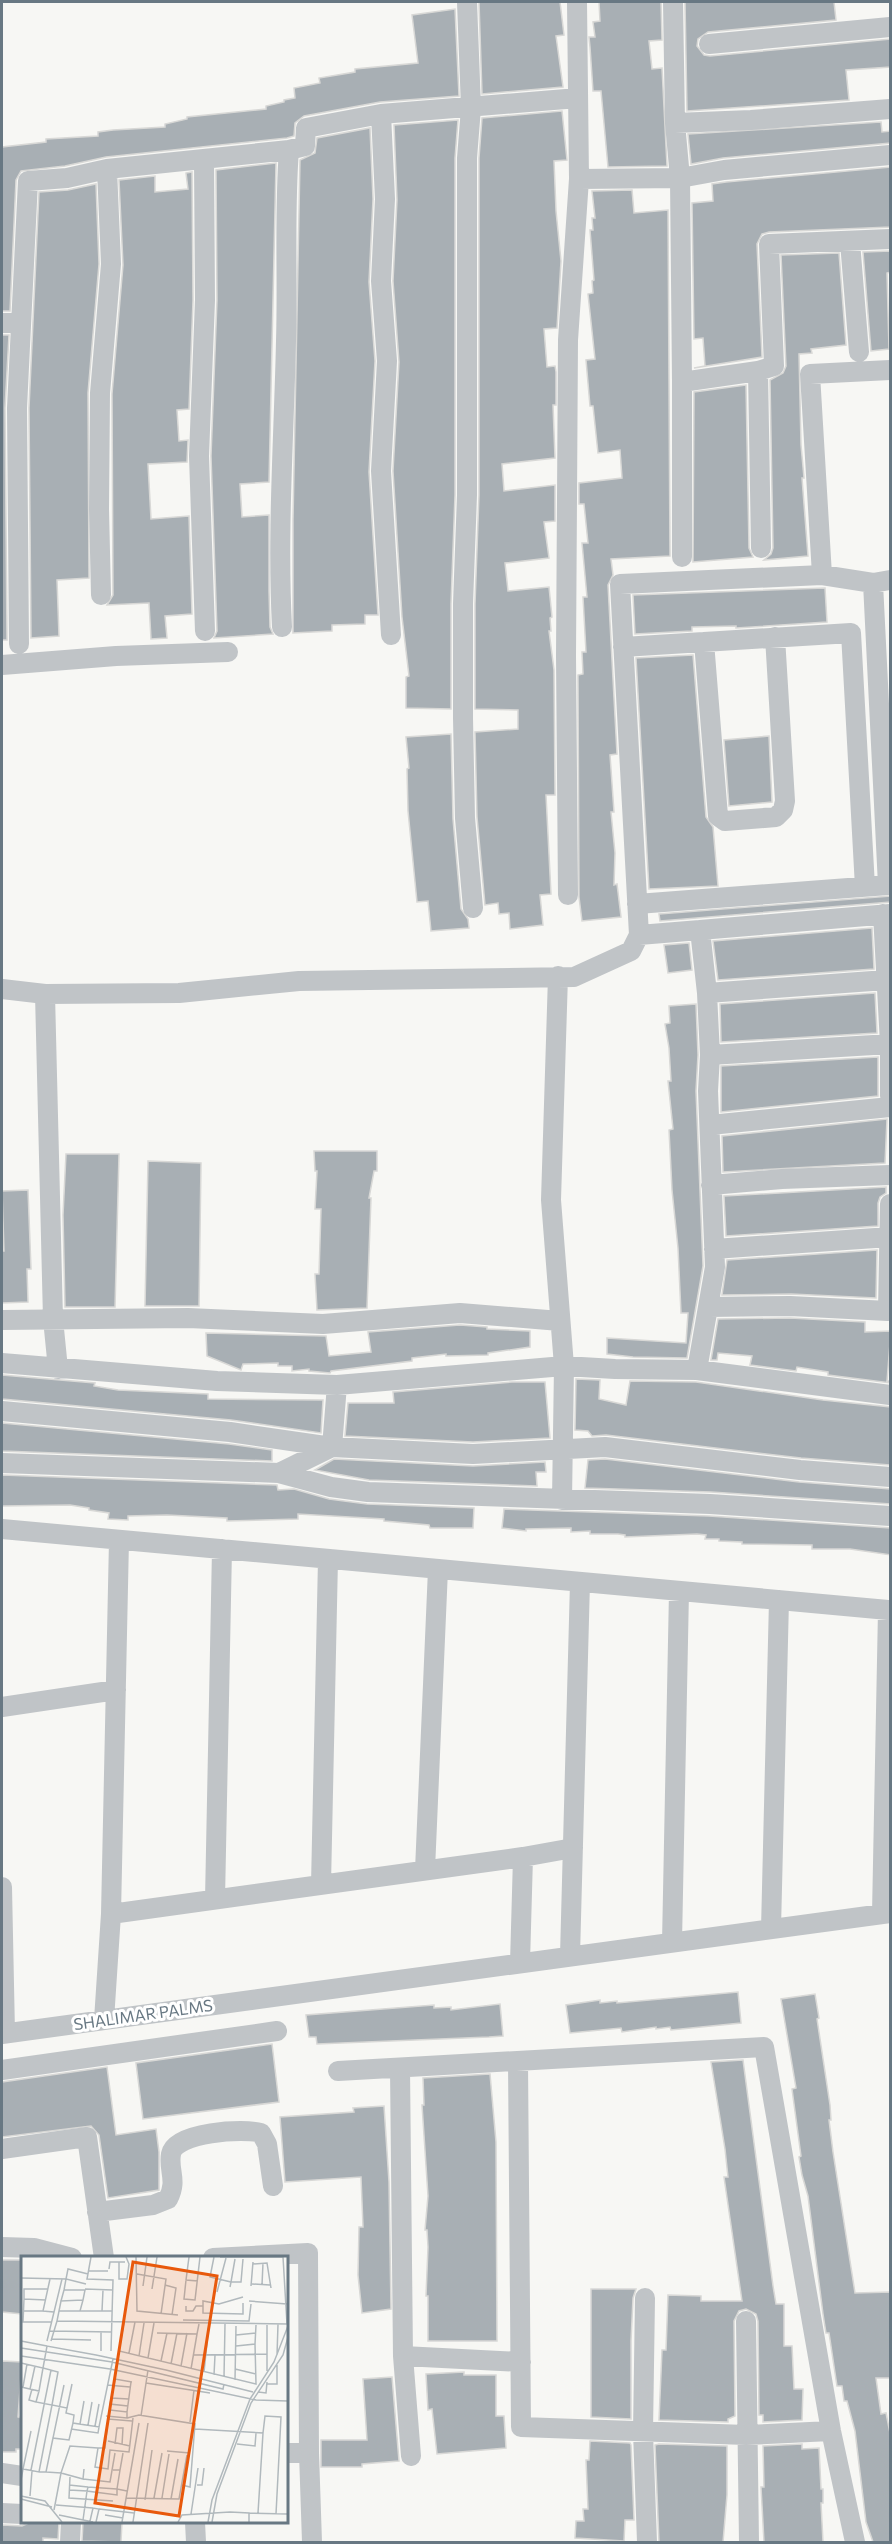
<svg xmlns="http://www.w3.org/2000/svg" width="892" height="2544" font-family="Commissioner,sans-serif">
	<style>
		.building { fill: #a8afb4; stroke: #d8d8d6; stroke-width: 1.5 }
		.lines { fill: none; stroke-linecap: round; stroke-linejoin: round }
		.minor { stroke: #c0c4c7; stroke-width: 20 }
		.labels { text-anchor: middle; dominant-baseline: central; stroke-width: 6; stroke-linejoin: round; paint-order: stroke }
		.street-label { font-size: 16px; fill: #687883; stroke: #fff }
		.inset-road { fill: none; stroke: #b1b9bd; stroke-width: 1.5 }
		.view { fill: #e8590c; fill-opacity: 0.15; stroke: #e8590c; stroke-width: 3 }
		.inset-edge { fill: none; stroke: #687883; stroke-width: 3 }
	</style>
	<rect width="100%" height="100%" fill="#f7f7f4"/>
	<path class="building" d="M479,2H560L564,35L556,36L563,87L482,94Z
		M599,2H661L662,40L649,41L652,69L662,68L667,166L608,167L601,91H593L590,47L589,37H595L593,22L600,21Z
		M685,2H834L836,20L708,32L698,39L697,46L704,55L710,56L891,39V67L846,70L849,100L687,111Z
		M455,9L459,96L380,102L304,116L295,123L294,136L287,138L106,157L65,166L21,171L16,180L10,311H2V147L46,142V139L98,136V132L113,130L165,127V124L187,119V117L266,109V106L284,102V100L295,98L294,88L320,83L319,78L355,72V69L418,63L412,15Z
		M562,111L567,160L554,161L556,211L561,261L557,328L544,329L547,367L555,366L556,372V405H553L555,458L502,464L504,491L555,485V521L544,522L549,558L505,563L508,591L549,587L552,617L550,618L551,631H549L554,670L555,795H546L551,894L540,895L543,925L510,929L509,913L499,914L498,903L485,905L477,817L475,732L518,729V710L475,709V604L479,495V158L482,118Z
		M458,120L455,158V495L451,604V709L406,708V677L409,676L402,617L393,471L399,362L393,281L397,200L394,125Z
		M881,122L882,132L891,131V143L723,158L691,164L688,134Z
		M370,128L373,199L369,282L375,361L369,472L378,615H365V624L332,625V631L293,633V520L300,160L315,153L317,138Z
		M276,163L269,482L240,484L242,517L269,515V591L270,627L273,634L214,638L217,631L211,456L217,300L216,170Z
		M891,167V227L769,232L762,234L757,244L762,357L694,368L705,366L703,338L694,339L692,203L713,201L712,184L726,182Z
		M192,172L193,300L189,409L177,410L179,441L188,440L187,462L148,464L151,519L189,516L192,614L165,616L167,638L151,639L149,603L107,605L113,595L112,394L123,265L119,180L155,176V192L188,189L186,173Z
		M96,184L99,264L88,393L89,578L57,580L59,636L31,638L29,408L39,192L68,190Z
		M632,190L634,213L668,210L670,556L611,559L613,575L608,585L617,754L610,755L614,812H611L615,853L614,885L617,884L621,917L582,921L579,897L578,675L583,674L582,652H586L583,597H587L582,543H588L584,504H579V483L622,478L620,450L598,453L593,406H590L586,360L595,359L588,294L593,293L592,281L594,280L590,230H593L592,218H595L592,191Z
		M891,251V272L887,273L889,349L871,351L863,252Z
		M839,253L846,345L811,349L812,353L799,354L801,445L804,478H802L808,556L764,560L771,554L773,548L770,380L783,373L786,366L781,255Z
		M2,335H9L5,408L7,640H2Z
		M746,385L749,548L753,557L693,562L694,392Z
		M825,588L827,622L736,628V626L692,627V631L635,634L633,595Z
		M693,655L706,817L713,827L718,886L649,889L636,658Z
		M451,734L453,819L461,909L468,919L469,928L431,931L428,901L417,902L408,811L407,769L409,768L406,737Z
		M769,736L772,802L729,806L724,740Z
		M891,896V902L660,921L659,914Z
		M872,928L874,969L718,980L713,941Z
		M689,943L692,970L668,973L664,945Z
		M875,993L877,1033L721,1042L720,1004Z
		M696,1004L698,1055L696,1091L703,1266L687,1358L633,1357L607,1354V1338L686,1343L688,1313H681L678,1248L672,1190L669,1130L673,1129L668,1081H671L669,1048L665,1024L670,1023L669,1006Z
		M878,1057V1096L721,1112V1066Z
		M887,1119L885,1163L723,1172L722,1136Z
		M314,1151H377V1171H374L369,1198H371L367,1308L317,1310L315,1274H319L321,1209H315L317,1171H315Z
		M66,1154H119L115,1307H65L63,1215Z
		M148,1161L201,1163L199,1306H145Z
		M886,1187V1193L880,1197L878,1203V1226L726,1236L724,1196Z
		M28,1190L31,1269H27L28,1302L2,1303V1251H4L2,1191Z
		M877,1250L876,1298L791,1294L722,1295L727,1260Z
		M790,1318L865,1322V1332L891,1331L887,1381H891V1383L828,1375V1372L797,1367L796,1371L750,1365L752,1356L718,1353L717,1360H711L718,1319Z
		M460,1325L487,1327V1329L530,1331V1347L488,1353V1355L446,1356V1354L412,1358V1361L331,1371L330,1373L309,1371V1369L292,1371V1366H278V1363L243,1364L241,1370L207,1356L206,1333L326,1336L329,1356L371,1352L368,1332Z
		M2,1375L95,1383L94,1386L118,1390L208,1394V1399L323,1400L321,1433L231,1420L2,1399Z
		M576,1379L600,1380L599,1399L626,1405L630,1381L696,1382L823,1400L891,1407L890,1465L801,1458L606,1435L592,1436L588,1431L575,1430Z
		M512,1382H545L550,1438L473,1442L345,1436L348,1403H394L393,1392Z
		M2,1423L229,1444L272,1450V1461L2,1451Z
		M334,1459L473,1466L545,1462L546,1472H536L537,1486L369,1480L315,1470Z
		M605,1459L799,1482L891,1489V1504L711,1492L585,1488L588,1460Z
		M2,1475L277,1485L278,1490L294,1489L329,1499L367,1504L474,1508L473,1528H430L429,1525L384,1521V1519L298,1514V1519L227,1521V1518L167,1515L128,1516V1520L108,1519L109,1513L89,1510V1508L70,1505L2,1506Z
		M504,1509L709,1516L891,1528V1555L850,1549H812V1545L742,1544V1542L719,1541V1539H705L706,1535L697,1534L625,1537V1535L618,1534H590V1531L571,1532V1528L526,1529V1531L502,1528Z
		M738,1992L741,2023L671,2030L670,2027L656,2029V2027L622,2032L621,2028L570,2033L566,2005L600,2000V2003L617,2001V2003Z
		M815,1994L819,2018L817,2019L830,2105L831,2120H829L833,2152L855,2293L891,2292V2378H876L881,2414L886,2413L891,2438V2542H873L866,2522L855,2431L847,2401H844L842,2386H837L829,2333H826L823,2314L808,2196L802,2175L799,2157L801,2156L792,2089L796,2088L781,1999Z
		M500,2004L503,2036L489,2037L317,2044L316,2037H309L306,2015L434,2005V2008L451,2007V2010Z
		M272,2044L279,2102L143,2119L136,2063Z
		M743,2060L773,2286L776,2304H784V2346H792L794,2389H803L802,2420L763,2422V2415H759L758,2321L756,2314L746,2309L739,2311L734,2321L735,2416L728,2419V2422L659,2420L662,2350H666L668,2295L701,2296V2301H742L724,2177H728L725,2149L711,2062Z
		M107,2067L116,2135L156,2129L159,2152V2190L108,2198L99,2135L91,2126L2,2137V2082Z
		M490,2074L496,2142L497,2341H428V2296H426L428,2247L427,2230H425L428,2196L422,2105H424L423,2078Z
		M384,2106L389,2182L391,2309L362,2313L358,2275L359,2227H363L361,2177L285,2182L280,2117L354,2112L353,2108Z
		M2,2260H22V2314L2,2312Z
		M591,2289H636L633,2298L631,2341V2419L591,2417Z
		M2,2361L22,2362L18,2417L22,2418V2449H16V2452H2Z
		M464,2372V2375H496V2416H504L506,2448L437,2454L432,2409L428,2410L426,2374Z
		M392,2377L399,2461L362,2464V2467H321V2440H367L363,2379Z
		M590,2441L630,2443L631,2445L634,2520H625L624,2541L575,2538L576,2521H584L583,2509H588L586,2460H589Z
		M659,2444L727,2446V2495L723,2542H659L655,2445Z
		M802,2444V2449L819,2448L821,2489H823V2503H821L823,2542H764L761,2487H764L763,2446Z
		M31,2522H59L58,2539L43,2538V2542H2V2525L22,2526Z
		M83,2522H122L121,2542L82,2541Z"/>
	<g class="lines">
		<path class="minor" d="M467,2L471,108L467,158V495L463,604V718L465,818L473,908
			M673,2L675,123
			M709,44L890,27
			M381,114L385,199L381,281L387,361L381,471L391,635
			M204,159L205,300L199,456L205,631
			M579,179L680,178L724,170L890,155
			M850,242L859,352
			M2,323H21
			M682,382L680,178L675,123L751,120L890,109
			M761,548L758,371L774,366L769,244L890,239
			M682,557V382L758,371
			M822,575L873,583
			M101,595L99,509L100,393L111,264L107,169
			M282,627C277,532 284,436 286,341C288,277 284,213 289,150
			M704,642L718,816L725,821L776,817L783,810L785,801L775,637
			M19,644L17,408L28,181L67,178L107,169L289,150L305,146L306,128L381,114L578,98
			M623,647L851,633L865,887
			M2,665L116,656L228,652
			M568,895L566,656L568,340L579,179L577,2
			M637,904L888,885L873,583L890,580
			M883,914L890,1044
			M639,935L700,930
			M558,976L551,1200L564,1366L562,1500
			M2,989L45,994L179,993L299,981L574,977L631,951L639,935L620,584L822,575L810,374L890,370
			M707,993L700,930L890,914
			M45,994L53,1319L58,1369
			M710,1055L890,1044V1096
			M710,1125L890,1107
			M711,1185L782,1179L890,1175
			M714,1249L890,1237
			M709,1307L790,1306L888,1311L890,1204
			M2,1320L188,1318L323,1324L460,1313L560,1321
			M2,1363L217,1381L337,1385L564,1366L615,1369L697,1370L890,1395
			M697,1370L715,1267L708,1091L710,1055L707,993L886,980
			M2,1411L230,1432L332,1447L473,1454L605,1447L800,1470L890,1477
			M2,1463L279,1473L331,1487L368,1492L710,1504L890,1516
			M279,1473L332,1447L337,1385
			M2,1529L888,1610L882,1914
			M2,1707L116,1690
			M425,1870L438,1569
			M321,1885L328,1559
			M2,1887L5,2033
			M215,1900L222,1549
			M111,1914L119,1540
			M771,1929L779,1600
			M672,1943L679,1591
			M570,1956L580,1582
			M520,1963L523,1857L573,1848
			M104,2020L111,1914L523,1857
			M2,2034L890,1913
			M518,2062L521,2427L746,2435L831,2431
			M400,2068L403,2356L521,2362
			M2,2070L277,2031
			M338,2071L764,2047L831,2431L855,2542
			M2,2149L87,2137L104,2258
			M97,2212L153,2205L168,2199C178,2180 168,2171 171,2154C175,2132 244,2128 261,2133L267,2144L273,2186
			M2,2247L34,2248L72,2258
			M213,2258L308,2253L309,2453
			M645,2298L643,2432L647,2542
			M746,2321L749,2542
			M403,2356L411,2456
			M286,2453H309L312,2542
			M2,2473L22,2476
			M2,2513L22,2514
			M195,2522L196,2542
			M70,2542L71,2522"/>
	</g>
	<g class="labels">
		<g class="street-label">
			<text transform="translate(143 2014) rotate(-8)">SHALIMAR PALMS</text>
		</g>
	</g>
	<g transform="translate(21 2256)">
		<rect width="267" height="267" fill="#f7f7f4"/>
		<path class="inset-road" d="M70,1L66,23L92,24L90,95M115,1L116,55L157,59M168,1L165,24L177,25M193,1L189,21L210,26L214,3M199,1H262M262,1L266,68M98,6V23H106L108,8L105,1M232,8L246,7L250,32M88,13L89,6H104M68,15H87M116,18L145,23L140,58M0,22L45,23L43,34M29,23L22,55L33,56M165,24L163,43L174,44L179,1M65,28L45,23L47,13L67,18M231,28L249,29M144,29L155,32L151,59M241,29L242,7M122,30L126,1M230,30L232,6M209,31L210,26H220L222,3M64,33L92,34M131,33L136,1M82,34L81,55H91M196,36L205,2M3,43V33H27M25,44L3,43L2,66H31M62,44L40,45L43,34H64L62,44L59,55H81M40,45L36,65L267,68M228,45L266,48M222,47V58L182,57V45L198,48L222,41M165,50V55H172L175,50H182M2,55H22M38,55H59M162,64L228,65L230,48M103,66L98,95L235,128L234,88M29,75L91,76M136,77L176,78L178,68M215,79L235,77M31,83L70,84M0,85L26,90M26,85L41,23M30,85L36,65M215,90L234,88L235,69M0,92L91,106L202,133L203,128M80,95V76M108,97L114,66M172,99L246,98M256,99L257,68M0,100L89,113L235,144L267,145M118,100L123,67M127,102L133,67M92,103L78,171L52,167L53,159L45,157L46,152L31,149L37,116L22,112L26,90L75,99L145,114L232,136M140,105L146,77M0,107L22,112L18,135L0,131M150,108L156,77M160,110L166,77M170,113L176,78M214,113L235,118M246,115V69M183,116L188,68M193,119L194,99M203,121L204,68M214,124L215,70M125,127L189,137M246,128H256V109M43,129L32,182L48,184L52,167M86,129L109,131M2,131L6,108M9,133L14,110M11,133L8,144L15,146M237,136L245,137L246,126M90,142L108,143M107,150L89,148L92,134L94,123L111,126M46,152L51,128M89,154L106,156L110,126M85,160L106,162V156M120,160L127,114M106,162L118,159L174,168L169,231L161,229M111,165L87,163L84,192H77L74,211L87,213L89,194L108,196L112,162M169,166L173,134M59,168L63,145M67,169L71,146M74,170L78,148M50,173L77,177L78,171M174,173L242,177L237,257M242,177L244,160L260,161L255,258M87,185L109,190M94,188L96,172H102L101,189M216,188L234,190L235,177M146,195L169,197M2,213L10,175M10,214L30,114M92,214H99L102,197M99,214L96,233V239L66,235L67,231L96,233L106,235M18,216H25L32,182M25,216L40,217L49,190L77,192M49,221L48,242L92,245M62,223L89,226L94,197M0,224L2,213L18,216L22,195L31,149L15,146L18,135M48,229L67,231M176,229H181L183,212M48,234L66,235L62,264M0,240L24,245L41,266M9,240L11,215M105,242L158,243L166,199M133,242L141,197M141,242L148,198M0,243L31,251M150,243L157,203M124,244L131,194M35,249L72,252M78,253L113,257M33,254L40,217L62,223L63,213M228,257L267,258M170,258L177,212M38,259L72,266M84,259L102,262M69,265L72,252L78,253L75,266M101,266L118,167M112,266L127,167M157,266L161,259L209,256L228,257V266M187,266L191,244L229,143L253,106L267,70M191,266L196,238L230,147L262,99L267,81"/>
		<path class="view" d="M112,6L196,20L158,260L74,247Z"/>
		<rect width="267" height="267" class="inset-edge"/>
	</g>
	<rect width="892" height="2544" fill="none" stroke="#687883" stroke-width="6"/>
</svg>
